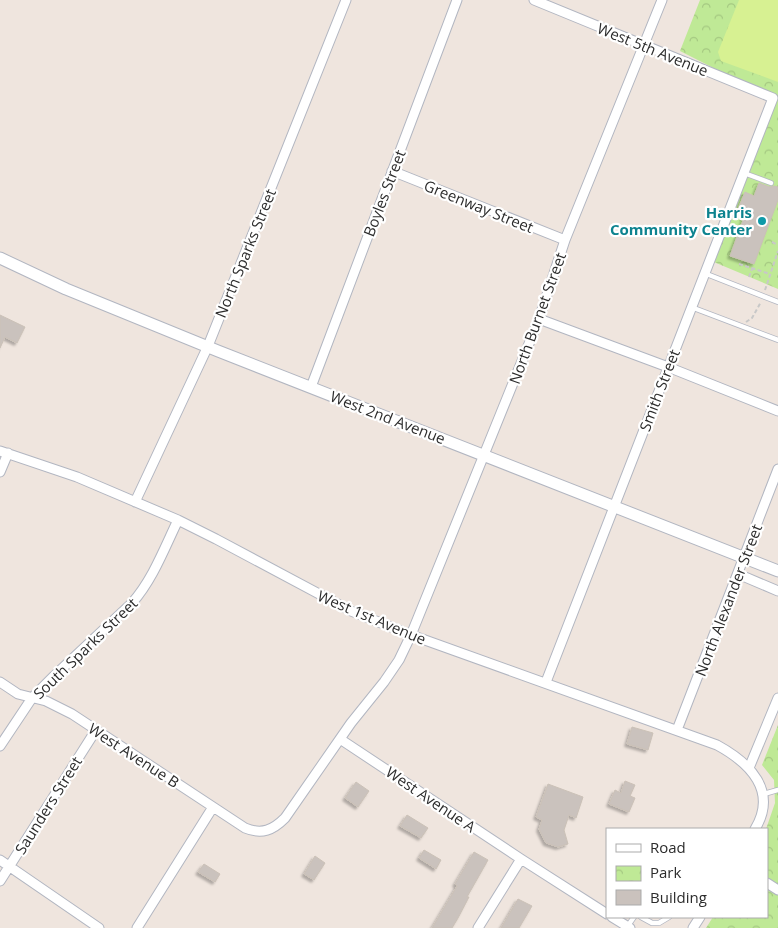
<svg xmlns="http://www.w3.org/2000/svg" width="778" height="928" font-family="'Open Sans',sans-serif">
	<style>
		.park { fill: url(#park-crowns) }
		.pitch { fill: #d7f192 }
		.building { fill: #cac2bd; stroke: #cbc1b7; filter: url(#shadow) }
		.lines { fill: none; stroke-linecap: round; stroke-linejoin: round }
		.lane-casing { stroke: #b2b6c1; stroke-width: 6 }
		.street-casing { stroke: #b2b6c1; stroke-width: 11 }
		.secondary-casing { stroke: #b2b6c1; stroke-width: 13 }
		.path { stroke: #c8c8c8; stroke-width: 2; stroke-dasharray: 4 2.5; stroke-linecap: butt }
		.lane { stroke: #fff; stroke-width: 4.5 }
		.street { stroke: #fff; stroke-width: 9 }
		.secondary { stroke: #fff; stroke-width: 11 }
		.culture-dot { fill: #0f9aa8; stroke: #fff; stroke-width: 2 }
		.labels { text-anchor: middle; dominant-baseline: central; stroke-width: 4.5; stroke-linejoin: round; paint-order: stroke }
		.street-label { font-size: 15px; fill: #2c2c2c; stroke: #fff }
		.culture-label { font-size: 15px; font-weight: bold; fill: #0d838f; stroke: #fff; text-anchor: end }
	</style>
	<defs>
		<pattern id="park-crowns" width="20" height="18" patternUnits="userSpaceOnUse" patternTransform="scale(1.25)"><rect width="20" height="18" fill="#bfe996"/><path d="M2 6a3 3 0 1 1 6 0M12 15a3 3 0 1 1 6 0" fill="none" stroke="#a4c881"/></pattern>
		<filter id="shadow"><feDropShadow dx="-2.5" dy="2.5" stdDeviation="1" flood-color="#0004"/></filter>
	</defs>
	<rect width="100%" height="100%" fill="#efe5de"/>
	<path class="park" d="M700,0H778V289L709,260L773,98L680,51Z
		M778,725V928H706L713,917H767L766,829L775,803L774,780L762,765Z"/>
	<path class="pitch" d="M739,0H778V82L721,61L718,52Z"/>
	<path class="building" d="M759,183L770,187L774,186L778,187V200L754,264L730,256L746,212L738,209L745,192L754,196Z
		M0,315L25,327L17,343L5,337L0,348Z
		M632,727L653,733L648,750L627,744Z
		M625,781L635,785L630,796L635,798L629,812L609,804L615,790L621,793Z
		M356,782L369,791L358,807L345,798Z
		M548,784L583,797L576,818L569,815L564,830L568,844L558,847L546,843L539,829L542,820L536,817Z
		M407,815L428,828L421,838L400,826Z
		M424,850L441,860L436,869L419,858Z
		M474,852L488,860L467,897H469L458,918L452,928H432L457,886L455,884Z
		M315,856L325,863L314,880L304,874Z
		M204,864L220,874L215,882L198,872Z
		M518,899L532,906L519,928H501Z"/>
	<g class="lines">
		<g class="lane-casing">
			<path id="lane" d="M744,173L771,183
				M704,273L778,302
				M691,307L778,340
				M764,794L778,790
				M641,917L652,923H659L669,917
				M627,927L634,917"/>
		</g>
		<g class="street-casing">
			<path id="street" d="M534,0L773,98L546,682
				M392,171L565,240
				M539,319L668,367L778,411
				M311,387L457,0
				M0,451L77,477L178,520L216,539L351,611L411,635L717,745C750,763 778,791 755,829
				M0,472L8,453
				M135,502L208,346L346,0
				M738,574L778,591
				M0,682L18,694L46,701L72,714L245,828C262,835 273,830 285,818L351,723L384,682L399,660L411,635L539,319L565,240L662,0
				M677,730L778,469
				M340,739L521,859L607,914
				M0,746L32,698L54,676L132,603C153,579 164,549 178,520
				M749,768L778,698
				M0,860L99,928
				M0,881L96,730
				M767,883L778,890
				M612,917L630,928
				M137,928L213,807
				M478,928L521,859
				M693,928L700,917"/>
		</g>
		<g class="secondary-casing">
			<path id="secondary" d="M0,258L66,289L218,351L778,571"/>
		</g>
		<path class="path" d="M772,242L778,245
			M739,264L770,274
			M749,277L752,269
			M765,290L778,251
			M746,322L752,318L761,302"/>
		<use href="#lane" class="lane"/>
		<use href="#street" class="street"/>
		<use href="#secondary" class="secondary"/>
	</g>
	<circle class="culture-dot" cx="762" cy="221" r="5"/>
	<g class="labels">
		<g class="street-label">
			<text transform="translate(653 49) rotate(22)">West 5th Avenue</text>
			<text transform="translate(384 193) rotate(-69)">Boyles Street</text>
			<text transform="translate(479 206) rotate(22)">Greenway Street</text>
			<text transform="translate(245 253) rotate(-68)">North Sparks Street</text>
			<text transform="translate(537 318) rotate(-70)">North Burnet Street</text>
			<text transform="translate(659 390) rotate(-69)">Smith Street</text>
			<text transform="translate(388 417) rotate(21)">West 2nd Avenue</text>
			<text transform="translate(728 600) rotate(-69)">North Alexander Street</text>
			<text transform="translate(372 617) rotate(23)">West 1st Avenue</text>
			<text transform="translate(85 648) rotate(-44)">South Sparks Street</text>
			<text transform="translate(134 755) rotate(33)">West Avenue B</text>
			<text transform="translate(431 799) rotate(34)">West Avenue A</text>
			<text transform="translate(48 805) rotate(-58)">Saunders Street</text>
		</g>
		<g class="culture-label">
			<text x="752" y="212">Harris<tspan x="752" dy="17">Community Center</tspan></text>
		</g>
	</g>
	<rect x="606" y="828" width="162" height="90" fill="#ffffff" stroke="#ababab"/>
	<rect x="616" y="844" width="25" height="8" fill="#ffffff" stroke="#ababab"/>
	<text x="650" y="853" font-size="15" fill="#2c2c2c">Road</text>
	<rect x="616" y="866" width="25" height="15" fill="url(#park-crowns)" stroke="#ababab"/>
	<text x="650" y="878" font-size="15" fill="#2c2c2c">Park</text>
	<rect x="616" y="890" width="25" height="15" fill="#cac2bd" stroke="#ababab"/>
	<text x="650" y="903" font-size="15" fill="#2c2c2c">Building</text>
</svg>
